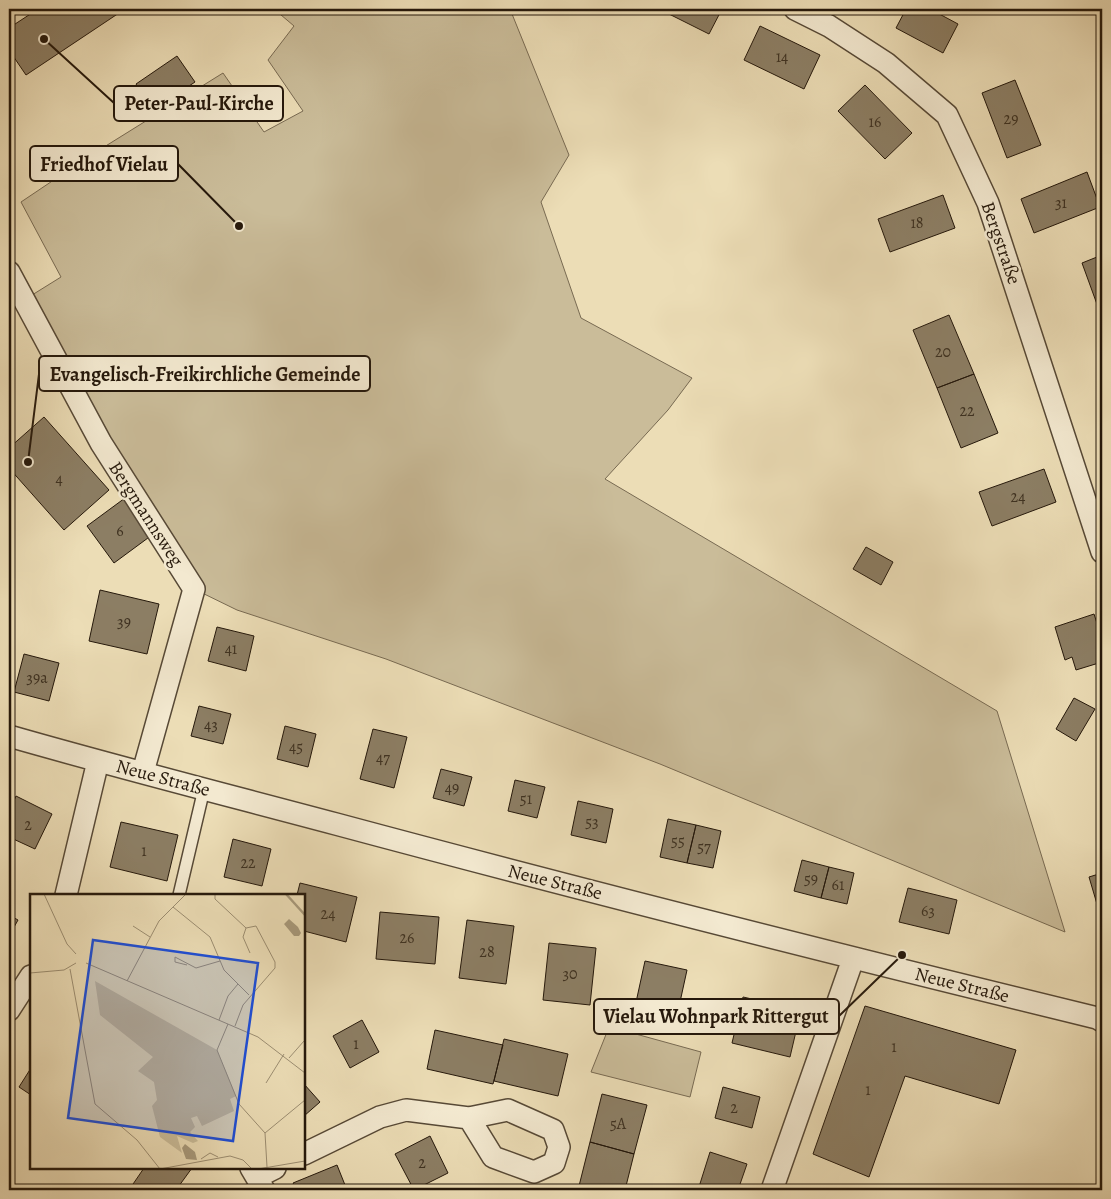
<svg xmlns="http://www.w3.org/2000/svg" width="1111" height="1199" font-family="Alegreya,serif">
	<style>
		.green { fill: #cabc99; stroke: #786a52 }
		.building { fill: #8c7e64; stroke: #25180b }
		.lines { fill: none; stroke-linecap: round; stroke-linejoin: round }
		.lane-casing { stroke: #574936; stroke-width: 14 }
		.street-casing { stroke: #574936; stroke-width: 24 }
		.lane { stroke: #f3e9d0; stroke-width: 11 }
		.street { stroke: #f3e9d0; stroke-width: 21 }
		.labels { text-anchor: middle; dominant-baseline: central; stroke-width: 5; stroke-linejoin: round; paint-order: stroke }
		.number-label { font-size: 16px; fill: #3f3221 }
		.street-label { font-size: 19px; fill: #25180b; stroke: #f3e9d0 }
		.inset-river { fill: none; stroke: #a89a7c; stroke-width: 2.5 }
		.inset-road { fill: none; stroke: #9c8e72; stroke-width: 1 }
		.view { fill: #1d4ed8; fill-opacity: 0.15; stroke: #1d4ed8; stroke-width: 2.5 }
		.inset-edge { fill: none; stroke: #25180b; stroke-width: 2.5 }
		.leader { fill: none; stroke: #25180b; stroke-width: 2 }
		.callout-dot { fill: #25180b; stroke: #f3e9d0; stroke-width: 2 }
		.callout { fill: #f3e9d0; stroke: #25180b; stroke-width: 2 }
		.callout-label { font-size: 20px; text-anchor: middle; font-weight: bold; fill: #25180b }
	</style>
	<rect width="100%" height="100%" fill="#ecddb6"/>
	<filter id="stains"><feTurbulence type="fractalNoise" baseFrequency=".004" numOctaves="4"/><feColorMatrix values="0 0 0 0 .2 0 0 0 0 .09 0 0 0 0 .02 0 0 0 .5 -.17"/></filter>
	<radialGradient id="worn" r=".72"><stop offset=".6" stop-color="#630" stop-opacity="0"/><stop offset="1" stop-color="#630" stop-opacity=".3"/></radialGradient>
	<path class="green" d="M274,9H510L569,155L541,202L581,318L692,378L668,410L605,479L997,711L1065,932L660,764L386,659L237,610L194,589L24,300L61,277L21,202L88,157L223,73L264,132L303,111L268,60L294,26Z
		M614,1028L701,1052L690,1097L591,1072L607,1032Z"/>
	<path class="building" d="M38,9H125L26,75L9,50V28Z
		M659,9H722L709,34Z
		M853,9H873L872,14Z
		M906,9H930L958,24L943,53L896,28Z
		M760,26L820,55L804,89L744,60Z
		M177,56L195,82L153,110L136,84Z
		M1015,80L1041,145L1007,158L982,93Z
		M865,85L912,133L885,159L838,111Z
		M1087,172L1100,207L1034,233L1021,199Z
		M943,195L955,228L890,252L878,219Z
		M1102,255V318L1082,263Z
		M949,315L974,374L937,388L913,330Z
		M974,374L998,433L961,448L937,388Z
		M44,417L109,490L64,530L9,468V448Z
		M1044,469L1056,502L992,526L979,492Z
		M125,498L152,535L114,563L87,526Z
		M866,547L893,562L881,585L853,569Z
		M100,590L159,604L147,654L89,641Z
		M1094,614L1102,639V662L1076,670L1072,657L1065,660L1055,627Z
		M217,627L254,636L246,671L208,661Z
		M24,654L59,663L49,701L14,692Z
		M1074,698L1095,709L1076,741L1056,729Z
		M199,706L231,714L223,744L191,736Z
		M285,726L316,734L308,767L277,759Z
		M373,729L407,737L394,788L360,779Z
		M441,769L472,777L464,806L433,798Z
		M515,780L545,787L537,818L508,811Z
		M16,796L52,814L35,849L9,837V812Z
		M578,801L613,809L606,843L571,835Z
		M668,819L696,825L687,863L660,857Z
		M121,822L178,835L167,881L110,867Z
		M696,825L721,831L713,868L687,863Z
		M233,839L271,849L262,886L224,877Z
		M802,860L829,867L821,898L794,891Z
		M829,867L854,873L847,904L821,898Z
		M1102,873V921L1089,877Z
		M300,883L357,897L346,942L304,931V895H297Z
		M908,888L957,900L949,934L899,922Z
		M380,912L439,917L435,964L376,959Z
		M9,915L18,920L9,936Z
		M467,920L514,926L506,984L459,978Z
		M549,943L596,948L590,1005L543,1000Z
		M645,961L687,970L675,1025L633,1016Z
		M743,997L801,1010L790,1057L732,1043Z
		M865,1006L1016,1050L999,1104L905,1076L869,1177L813,1154Z
		M362,1020L379,1052L350,1068L333,1036Z
		M435,1030L503,1045L493,1084L427,1069Z
		M504,1039L568,1054L558,1096L494,1081Z
		M31,1068V1095L19,1087Z
		M304,1084L320,1102L304,1116Z
		M723,1087L760,1097L752,1128L715,1118Z
		M602,1094L647,1105L634,1154L590,1142Z
		M430,1136L448,1173L414,1190L395,1154Z
		M590,1142L634,1154L625,1190H578Z
		M710,1152L747,1164L738,1190H698Z
		M337,1165L347,1190H297L293,1183Z
		M144,1168H192L176,1190H136L131,1187Z"/>
	<g class="lines">
		<g class="lane-casing">
			<path id="lane" d="M179,895L204,789"/>
		</g>
		<g class="street-casing">
			<path id="street" d="M795,9L829,26L886,63L947,115L988,203L1102,552
				M9,272L101,443L194,589L143,772
				M9,736C117,767 227,795 336,824C589,892 843,956 1097,1018L1102,1021
				M66,895L98,761
				M9,1010L31,976
				M304,1154L380,1117L406,1110L469,1118L493,1157L534,1172L554,1163L559,1147L553,1130L508,1110L469,1118
				M251,1168L264,1190
				M257,1177L275,1168
				M772,1190L853,959"/>
		</g>
		<use href="#lane" class="lane"/>
		<use href="#street" class="street"/>
	</g>
	<g class="labels">
		<g class="number-label">
			<text x="782" y="57">14</text>
			<text x="1011" y="119">29</text>
			<text x="875" y="122">16</text>
			<text x="1061" y="203">31</text>
			<text x="917" y="223">18</text>
			<text x="943" y="352">20</text>
			<text x="967" y="411">22</text>
			<text x="59" y="479">4</text>
			<text x="1018" y="497">24</text>
			<text x="120" y="531">6</text>
			<text x="124" y="622">39</text>
			<text x="231" y="649">41</text>
			<text x="37" y="678">39a</text>
			<text x="211" y="725">43</text>
			<text x="296" y="747">45</text>
			<text x="383" y="758">47</text>
			<text x="452" y="788">49</text>
			<text x="526" y="799">51</text>
			<text x="592" y="822">53</text>
			<text x="28" y="825">2</text>
			<text x="678" y="841">55</text>
			<text x="704" y="847">57</text>
			<text x="144" y="851">1</text>
			<text x="248" y="863">22</text>
			<text x="811" y="879">59</text>
			<text x="838" y="885">61</text>
			<text x="928" y="911">63</text>
			<text x="328" y="914">24</text>
			<text x="407" y="938">26</text>
			<text x="487" y="952">28</text>
			<text x="570" y="974">30</text>
			<text x="356" y="1044">1</text>
			<text x="894" y="1047">1</text>
			<text x="868" y="1090">1</text>
			<text x="734" y="1108">2</text>
			<text x="618" y="1124">5A</text>
			<text x="422" y="1163">2</text>
		</g>
		<g class="street-label">
			<text transform="translate(1001 243) rotate(71)">Bergstraße</text>
			<text transform="translate(146 514) rotate(57)">Bergmannsweg</text>
			<text transform="translate(163 778) rotate(15)">Neue Straße</text>
			<text transform="translate(555 882) rotate(14)">Neue Straße</text>
			<text transform="translate(962 985) rotate(14)">Neue Straße</text>
		</g>
	</g>
	<g transform="translate(30 894)">
		<rect width="275" height="275" fill="#ecddb6"/>
		<path d="M65,87L187,156L206,202L200,205L204,217L172,232L167,222L161,224L165,233L160,238L168,247L163,249L147,242L152,259L130,243L122,212L127,206L124,188L108,177L123,163L70,121Z" fill="#cabc99"/>
		<path d="M259,25L268,33L271,39L269,42H264L254,30ZM155,250L165,258L167,266L156,265L152,254Z" fill="#a89a7c"/>
		<path class="inset-river" d="M256,0L275,21"/>
		<path class="inset-road" d="M14,0L37,50L46,60M185,0V5L216,34L226,32L245,68V74L213,111L205,132M143,13L180,43L194,76L219,101M103,32L120,43M216,34L213,43L220,59M56,69L228,143L275,179M157,71L145,68V63L166,74L190,67M40,75L65,210L107,246L130,275M0,79L34,76L46,69M97,87L129,27L156,0M189,126L198,102L208,90M198,130L187,156L209,210L235,239M259,164L274,147M236,189L254,160M235,239L275,206M235,239L237,273M171,265L180,259L188,263M130,275L200,262L213,266L222,275M228,275L275,267"/>
		<path class="view" d="M63,46L228,69L203,247L38,224Z"/>
		<rect width="275" height="275" class="inset-edge"/>
	</g>
	<path class="leader" d="M44 39L114 103M239 226L178 164M28 462L39 374M902 955L839 1016"/>
	<g class="callout-dot">
		<circle cx="44" cy="39" r="5"/>
		<circle cx="239" cy="226" r="5"/>
		<circle cx="28" cy="462" r="5"/>
		<circle cx="902" cy="955" r="5"/>
	</g>
	<g class="callout">
		<rect x="114" y="86" width="169" height="35" rx="5"/>
		<rect x="30" y="146" width="148" height="35" rx="5"/>
		<rect x="39" y="356" width="331" height="35" rx="5"/>
		<rect x="594" y="999" width="245" height="35" rx="5"/>
	</g>
	<g class="callout-label">
		<text x="199" y="110">Peter-Paul-Kirche</text>
		<text x="104" y="171">Friedhof Vielau</text>
		<text x="205" y="381">Evangelisch-Freikirchliche Gemeinde</text>
		<text x="716" y="1023">Vielau Wohnpark Rittergut</text>
	</g>
	<rect width="1111" height="1199" fill="none" stroke="#ecddb6" stroke-width="30"/>
	<rect x="10" y="10" width="1091" height="1179" fill="none" stroke="#25180b" stroke-width="2.5"/>
	<rect x="15" y="15" width="1081" height="1169" fill="none" stroke="#25180b"/>
	<rect width="100%" height="100%" filter="url(#stains)"/>
	<rect width="100%" height="100%" fill="url(#worn)"/>
</svg>
